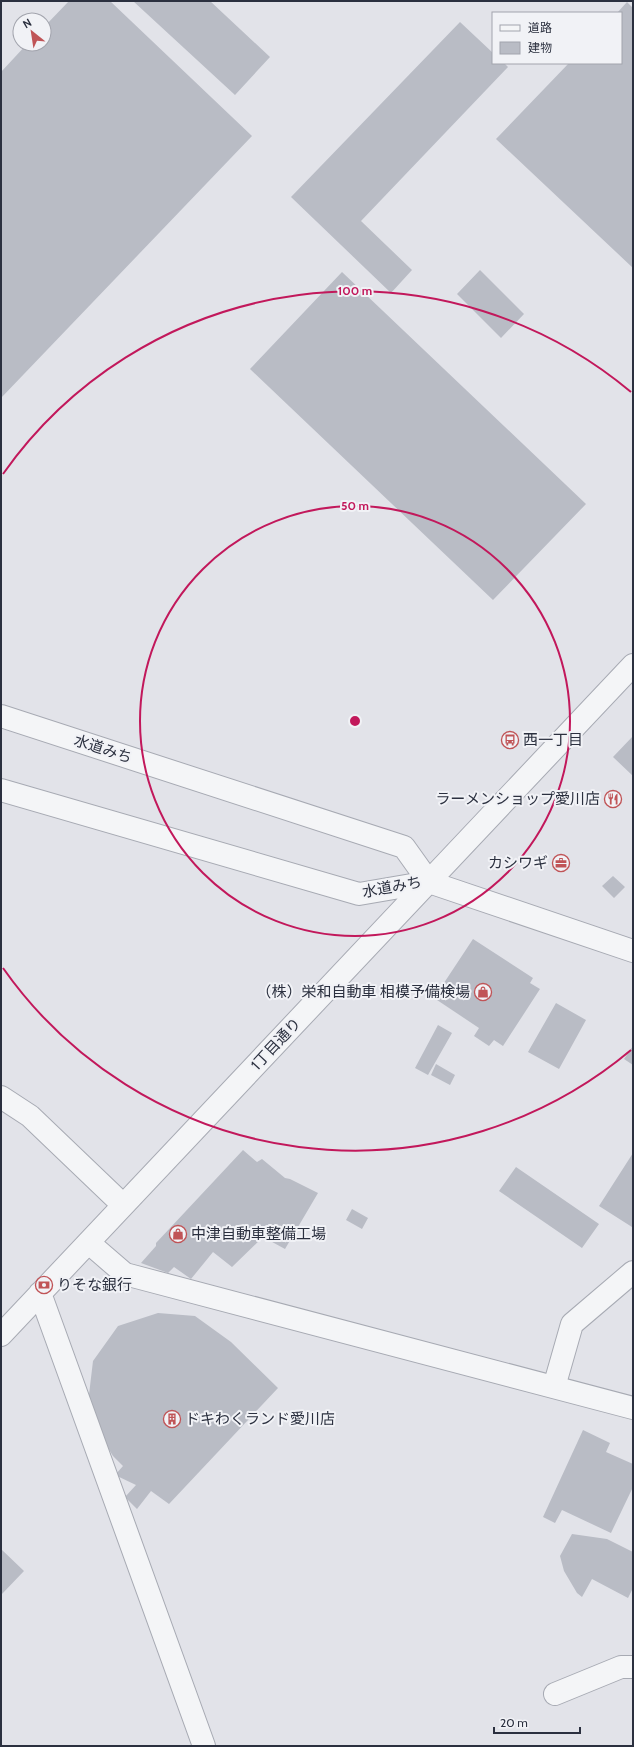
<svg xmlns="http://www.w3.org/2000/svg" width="634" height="1747" font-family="Cabin,'Noto Sans JP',sans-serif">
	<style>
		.building { fill: #b9bcc5 }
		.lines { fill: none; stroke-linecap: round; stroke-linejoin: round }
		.minor-casing { stroke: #a7aab3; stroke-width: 24 }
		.minor { stroke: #f4f5f7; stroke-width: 22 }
		.ring { fill: none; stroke: #c2185b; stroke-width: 2 }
		.labels { text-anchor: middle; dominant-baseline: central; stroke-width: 4; stroke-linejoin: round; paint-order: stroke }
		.poi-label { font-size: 15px; fill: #2b303f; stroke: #f1f2f6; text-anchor: start }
		.street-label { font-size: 15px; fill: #2b303f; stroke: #f1f2f6 }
		.centre { fill: #c2185b; stroke: #f1f2f6; stroke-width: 2 }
		.ring-label { font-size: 12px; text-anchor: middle; font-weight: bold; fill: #c2185b; stroke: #f1f2f6; stroke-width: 4; stroke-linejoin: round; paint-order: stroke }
	</style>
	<rect width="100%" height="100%" fill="#e2e3e9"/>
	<path class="building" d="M69,1H110L252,136L1,398V72L27,44H44V27Z
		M133,1H210L270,57L235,95Z
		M627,2L633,8V268L496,139L569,63H621V13H617Z
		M460,22L493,53V63H504L508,67L361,221L412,270L391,293L291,197Z
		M480,270L524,314L501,338L457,294Z
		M342,272L586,504L493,600L250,369Z
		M633,736V776L613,757Z
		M613,876L625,887L614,898L602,886Z
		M473,939L533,978L530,983L540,989L503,1046L494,1040L489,1046L474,1036L479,1028L434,998Z
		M556,1003L586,1020L559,1069L528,1052Z
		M438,1025L452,1033L428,1075L415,1068Z
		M633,1046V1065L624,1059Z
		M436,1064L455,1075L450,1085L431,1075Z
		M243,1150L257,1162L262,1159L285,1178L290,1179L318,1193L285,1249L263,1237L232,1267L213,1252L191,1279L174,1267L168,1273L141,1263L156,1246V1243Z
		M633,1153V1225L632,1227L599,1206Z
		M516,1167L599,1224L582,1248L499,1191Z
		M352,1209L368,1218L362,1229L346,1220Z
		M158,1313L195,1316L231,1342L278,1388L169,1504L151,1491L137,1509L125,1497L136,1485L115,1475L123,1466L113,1456L100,1435L88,1403L93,1361L118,1326Z
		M583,1430L610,1443L606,1452L633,1464V1487L611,1533L562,1510L555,1523L543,1517Z
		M572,1534L607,1539L633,1552V1588L628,1598L592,1579L582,1597L577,1593L564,1571L560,1556Z
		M1,1549L24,1571L1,1595Z"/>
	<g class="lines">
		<g class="minor-casing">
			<path id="minor" d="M1,716L404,847L429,882
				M1,790L359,894L429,882L633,951
				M1,1097L30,1116L123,1205
				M89,1243L125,1274L633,1408
				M40,1293L204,1746
				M1,1335L633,665
				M554,1387L572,1324L633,1272
				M555,1694L621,1667H633"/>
		</g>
		<use href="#minor" class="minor"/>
	</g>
	<g class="ring">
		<circle cx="355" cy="721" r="215"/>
		<path d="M631 1050A430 430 0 0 1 3 968M3 474A430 430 0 0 1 631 392"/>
	</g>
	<defs>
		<g id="bus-ring" transform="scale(0.9)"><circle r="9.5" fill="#f1f2f6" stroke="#c05457" stroke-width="1.5"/><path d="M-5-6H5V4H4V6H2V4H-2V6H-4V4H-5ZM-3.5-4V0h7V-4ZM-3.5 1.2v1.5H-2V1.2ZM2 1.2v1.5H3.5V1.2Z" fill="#c05457"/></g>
		<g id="restaurant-ring" transform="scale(0.9)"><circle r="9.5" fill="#f1f2f6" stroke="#c05457" stroke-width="1.5"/><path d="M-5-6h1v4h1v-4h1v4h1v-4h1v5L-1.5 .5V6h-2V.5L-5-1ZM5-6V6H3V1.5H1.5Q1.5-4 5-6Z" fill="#c05457"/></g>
		<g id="office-ring" transform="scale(0.9)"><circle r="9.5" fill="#f1f2f6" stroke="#c05457" stroke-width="1.5"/><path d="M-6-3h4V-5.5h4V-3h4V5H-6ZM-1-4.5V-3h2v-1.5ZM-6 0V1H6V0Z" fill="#c05457"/></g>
		<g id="shop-ring" transform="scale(0.9)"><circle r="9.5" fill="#f1f2f6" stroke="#c05457" stroke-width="1.5"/><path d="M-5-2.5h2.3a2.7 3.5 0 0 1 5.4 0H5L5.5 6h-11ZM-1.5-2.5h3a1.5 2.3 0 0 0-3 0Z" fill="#c05457"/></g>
		<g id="bank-ring" transform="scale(0.9)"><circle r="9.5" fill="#f1f2f6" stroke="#c05457" stroke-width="1.5"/><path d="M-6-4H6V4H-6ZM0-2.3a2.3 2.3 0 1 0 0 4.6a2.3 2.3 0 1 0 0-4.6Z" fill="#c05457"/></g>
		<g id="building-ring" transform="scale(0.9)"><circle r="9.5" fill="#f1f2f6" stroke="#c05457" stroke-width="1.5"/><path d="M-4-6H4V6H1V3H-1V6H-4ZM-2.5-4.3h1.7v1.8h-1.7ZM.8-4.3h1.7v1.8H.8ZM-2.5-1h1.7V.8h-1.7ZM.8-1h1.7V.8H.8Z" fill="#c05457"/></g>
	</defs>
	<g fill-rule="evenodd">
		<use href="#bus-ring" x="510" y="740"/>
		<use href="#restaurant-ring" x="613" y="799"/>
		<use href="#office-ring" x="561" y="863"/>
		<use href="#shop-ring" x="483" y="992"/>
		<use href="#shop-ring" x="178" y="1234"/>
		<use href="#bank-ring" x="44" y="1285"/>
		<use href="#building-ring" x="172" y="1419"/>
	</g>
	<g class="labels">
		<g class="poi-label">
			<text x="523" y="740">西一丁目</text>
			<text x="600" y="799" text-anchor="end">ラーメンショップ愛川店</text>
			<text x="548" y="863" text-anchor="end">カシワギ</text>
			<text x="470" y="992" text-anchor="end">（株）栄和自動車 相模予備検場</text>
			<text x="191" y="1234">中津自動車整備工場</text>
			<text x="57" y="1285">りそな銀行</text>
			<text x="185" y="1419">ドキわくランド愛川店</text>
		</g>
		<g class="street-label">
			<text transform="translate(103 749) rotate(18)">水道みち</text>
			<text transform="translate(392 887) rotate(-10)">水道みち</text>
			<text transform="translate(276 1044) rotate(-47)">1丁目通り</text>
		</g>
	</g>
	<circle cx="355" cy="721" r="6" class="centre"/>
	<g class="ring-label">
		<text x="355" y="295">100 m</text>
		<text x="355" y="510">50 m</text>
	</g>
	<rect width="634" height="1747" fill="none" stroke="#2b303f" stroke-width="4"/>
	<rect x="492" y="12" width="130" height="52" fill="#f1f2f6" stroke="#a2a4ad"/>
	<rect x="500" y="25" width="20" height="6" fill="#f4f5f7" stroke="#a2a4ad"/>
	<text x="528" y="32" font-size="12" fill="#2b303f">道路</text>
	<rect x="500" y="42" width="20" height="12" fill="#b9bcc5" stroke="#a2a4ad"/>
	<text x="528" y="52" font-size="12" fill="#2b303f">建物</text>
	<g transform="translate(32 32) rotate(330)"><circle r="19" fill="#f1f2f6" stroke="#a2a4ad"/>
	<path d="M0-3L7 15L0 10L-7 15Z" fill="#c05457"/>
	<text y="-6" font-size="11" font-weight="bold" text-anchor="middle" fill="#2b303f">N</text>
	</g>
	<path d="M494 1727v6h86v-6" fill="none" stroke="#2b303f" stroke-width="2"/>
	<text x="500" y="1727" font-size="12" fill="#2b303f" stroke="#f1f2f6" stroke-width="3" paint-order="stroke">20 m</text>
</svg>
